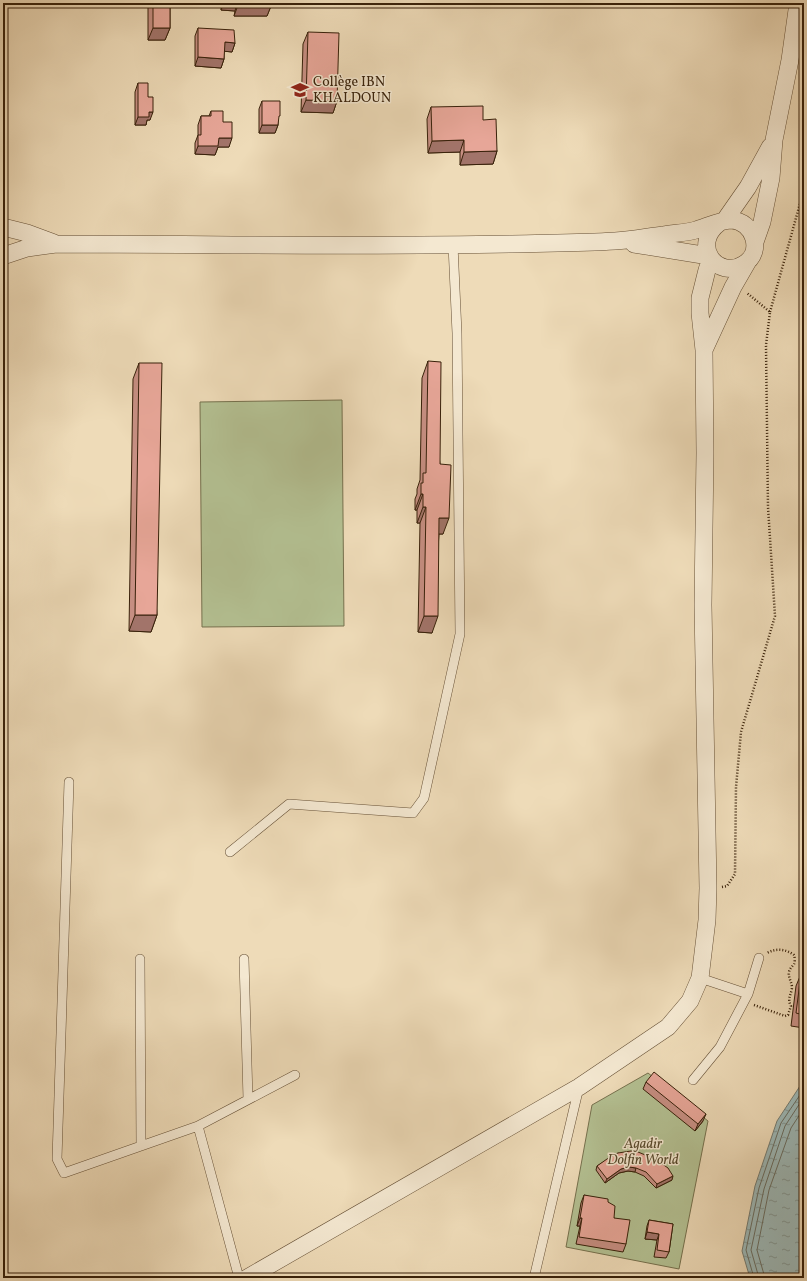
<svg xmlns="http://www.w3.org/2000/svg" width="807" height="1281" font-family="Vollkorn,serif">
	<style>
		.green { fill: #b4c193; stroke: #76714e }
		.water { fill: url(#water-ripples); stroke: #757c72 }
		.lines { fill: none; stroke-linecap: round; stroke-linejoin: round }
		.shore { stroke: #6a6d61; stroke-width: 1 }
		.lane-casing { stroke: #665036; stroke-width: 10 }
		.street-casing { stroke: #665036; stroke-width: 18 }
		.path { stroke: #38210a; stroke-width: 2.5; stroke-dasharray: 1 2; stroke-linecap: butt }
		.lane { stroke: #f4e8d1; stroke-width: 9 }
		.street { stroke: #f4e8d1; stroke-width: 17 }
		.wall { fill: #c78f83; stroke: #38210a }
		.shaded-wall { fill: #a2746a; stroke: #38210a }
		.building { fill: #e7a698; stroke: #38210a }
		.labels { text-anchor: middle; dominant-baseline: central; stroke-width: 3; stroke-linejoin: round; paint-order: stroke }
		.poi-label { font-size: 14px; fill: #38210a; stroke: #f4e8d1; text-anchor: start }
		.park-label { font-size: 14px; font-style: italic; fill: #57492c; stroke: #f4e8d1 }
	</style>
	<defs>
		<pattern id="water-ripples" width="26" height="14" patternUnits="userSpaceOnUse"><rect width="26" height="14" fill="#9db9b8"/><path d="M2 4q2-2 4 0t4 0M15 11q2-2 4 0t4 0" fill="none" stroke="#819694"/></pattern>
	</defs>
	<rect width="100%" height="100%" fill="#eedbb8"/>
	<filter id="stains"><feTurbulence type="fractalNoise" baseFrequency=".005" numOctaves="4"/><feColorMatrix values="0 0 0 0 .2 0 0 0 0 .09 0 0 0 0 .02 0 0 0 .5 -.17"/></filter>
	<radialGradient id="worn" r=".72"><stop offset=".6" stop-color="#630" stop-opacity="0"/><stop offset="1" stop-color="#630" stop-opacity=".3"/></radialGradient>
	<path class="green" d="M342,400L344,626L202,627L200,402Z
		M648,1073L708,1121L679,1269L566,1247L592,1105Z"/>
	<path class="water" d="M804,1085V1278H750L742,1251L755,1186L777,1121L800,1086Z"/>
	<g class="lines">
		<path class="shore" d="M754,1278L746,1250L759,1188L781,1123L804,1089
			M759,1278L751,1250L764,1189L785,1126L804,1097
			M765,1278L757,1250L769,1190L791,1128L804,1108"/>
		<g class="lane-casing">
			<path id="lane" d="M69,782L57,1159L64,1173L198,1126L239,1278
				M230,852L289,804L413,813L424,798L460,634L457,333L453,245
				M140,959L141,1146
				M244,959L248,1099
				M700,978L748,994L759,958
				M693,1080L720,1047L748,994
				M198,1126L295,1075
				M534,1278L579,1087"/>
		</g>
		<g class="street-casing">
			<path id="street" d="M725,220L748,187L770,147
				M3,227L27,233L54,243
				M755,242L762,222L771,178L774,140L790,60L798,3
				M634,244L709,256
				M3,256L27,248L56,244C208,244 360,247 512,244C546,243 581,243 615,241C631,240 647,237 663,235C674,233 686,233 696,230C706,227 721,220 731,220C754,221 764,252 744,264C718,281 690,245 719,223
				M704,350L733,287L748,261
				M247,1278L579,1087L668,1027L690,1001L700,978L707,920L708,888L703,605L705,453L704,350L700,313V298L707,270L711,259"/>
		</g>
		<path class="path" d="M770,312L804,189
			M722,887L727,886L735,874L736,787L741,732L775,616L768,507L766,345L770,312L747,293
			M754,1005L785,1016L788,1015L791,1006C787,999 791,995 792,988C792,982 788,978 789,972C790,968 792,967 794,964C795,962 795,957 794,955C786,949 776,948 767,953"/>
		<use href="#lane" class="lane"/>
		<use href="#street" class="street"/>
	</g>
	<path class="wall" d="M148,3H170V28L165,40H148Z
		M221,3H271V6L267,16H234L235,11L221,10Z
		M198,28L235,43L232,52L224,51V59L221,68L195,66V36Z
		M308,32L337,101L333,113L301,112L303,44Z
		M138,83L148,97L150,120H147L146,125H135V92Z
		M262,101L278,121V125L275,133H259V109Z
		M431,107L483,120L497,151L493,164L460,165V152L428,153L427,119Z
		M211,111L223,122L229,147H218L215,155L195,154V143L198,135V125L201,116H209Z
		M428,361L440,464L443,534H439L432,633L418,632L420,523H417V510H415V499L417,494V489L420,480L422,378Z
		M139,363L157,615L151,632L129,631L133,379Z
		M804,973V1028L791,1026L796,986L801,974Z
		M646,1082L703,1121L695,1131L643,1089Z
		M618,1153L672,1180L656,1188L644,1176L635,1172L628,1171L619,1173L605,1183L596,1170L597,1166Z
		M584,1195L608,1202L614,1218L626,1244L623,1252L576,1244L580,1226H577L581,1203Z
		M649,1220L673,1224L669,1252L666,1258L654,1257L657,1240L645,1239L647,1226Z"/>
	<path class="shaded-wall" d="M224,3H237L235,11L221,10Z
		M238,5L271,6L267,16H234Z
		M153,28H170L165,40H148Z
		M225,42L235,43L232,52L222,51Z
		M198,57L224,59L221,68L195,66Z
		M306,100L337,101L333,113L301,112Z
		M149,112H153L150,120H147L146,125H135L138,117Z
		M262,125H278L275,133H259Z
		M219,138H232L229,147H218L215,155L195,154L198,146Z
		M464,140L460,152L428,153L432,141Z
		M497,151L493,164L460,165L464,152Z
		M421,494H423L417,510H415Z
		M423,507H426L420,523H417Z
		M439,518H449L443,534H433Z
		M135,615H157L151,632L129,631Z
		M424,616H438L432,633L418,632Z
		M706,1114L703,1121L695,1131L698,1124Z
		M629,1167L636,1168L635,1172L628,1171L619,1173L605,1183L607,1179L621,1169Z
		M673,1176L672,1180L656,1188L657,1184Z
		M580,1218H582L580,1226H577Z
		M647,1232L659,1234L657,1240L645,1239Z"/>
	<path class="building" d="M153,3H170V28H153Z
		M238,3H271V6L238,5Z
		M198,28L234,30L235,43L225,42L224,59L198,57Z
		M308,32L339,33L337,101L306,100Z
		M138,83H148V97H153V112H149V117H138Z
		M262,101H280V116H279L278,125H262Z
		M483,106V120L496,119L497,151L464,152V140L432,141L431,107Z
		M211,111H223V122H232V138H219L218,146H198V135H201V116H211Z
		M428,361L441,362L440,464L451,465L449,518H439L438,616H424L426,507H423V494H421V483H423V473H426Z
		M139,363H162L157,615H135Z
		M804,973V1015L796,1013L801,974Z
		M654,1072L706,1114L698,1124L646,1082Z
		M631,1151L638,1152L655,1159L668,1168L673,1176L657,1184L646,1172L636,1168L629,1167L621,1169L607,1179L597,1166L607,1159L618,1153Z
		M584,1195L608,1199V1202L615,1206L614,1218L630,1220L626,1244L579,1237L582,1218H580Z
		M649,1220L673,1224L669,1252L657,1250L659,1234L647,1232Z"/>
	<defs>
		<g id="school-bare" transform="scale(1.38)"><path d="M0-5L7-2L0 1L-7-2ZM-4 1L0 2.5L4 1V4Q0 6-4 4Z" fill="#8f2418" stroke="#f4e8d1" stroke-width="2.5" paint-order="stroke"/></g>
	</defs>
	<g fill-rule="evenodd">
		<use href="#school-bare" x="300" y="90"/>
	</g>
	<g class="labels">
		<g class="poi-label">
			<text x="313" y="82">Collège IBN<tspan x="313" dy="16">KHALDOUN</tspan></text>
		</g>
		<g class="park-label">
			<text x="643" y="1144">Agadir<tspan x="643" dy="16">Dolfin World</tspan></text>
		</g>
	</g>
	<rect width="807" height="1281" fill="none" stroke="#eedbb8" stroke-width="16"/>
	<rect x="4" y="4" width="799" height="1273" fill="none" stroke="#38210a" stroke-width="2"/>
	<rect x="8" y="8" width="791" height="1265" fill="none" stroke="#38210a"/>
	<rect width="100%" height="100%" filter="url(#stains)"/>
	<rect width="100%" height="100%" fill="url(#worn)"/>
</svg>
